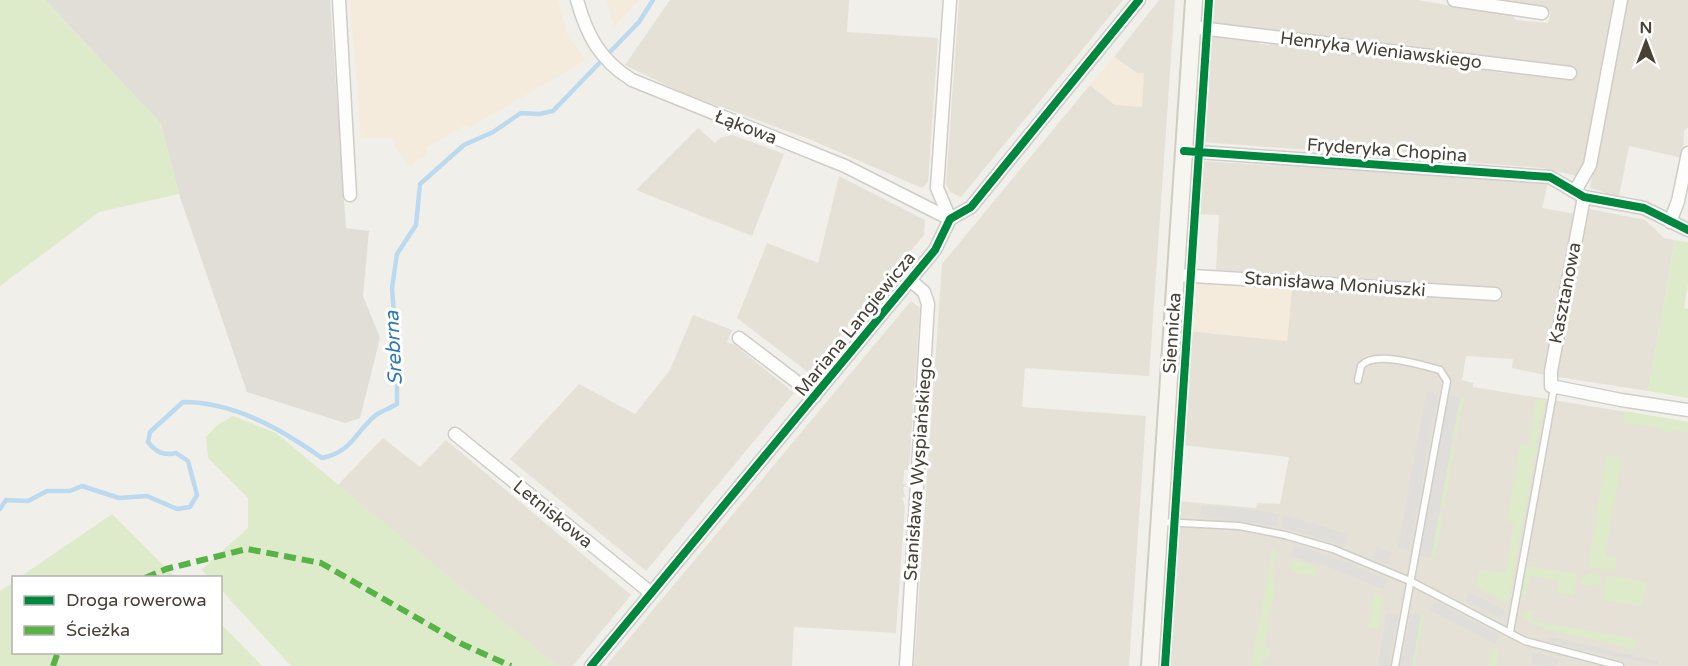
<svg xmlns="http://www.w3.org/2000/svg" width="1688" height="666" font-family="'Varela Round',sans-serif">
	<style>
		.residential { fill: #e5e1d7 }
		.commercial { fill: #f4ebdd }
		.industrial { fill: #e1ded8 }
		.green { fill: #deebca }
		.parking { fill: #e0deda }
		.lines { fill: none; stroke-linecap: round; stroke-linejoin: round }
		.stream { stroke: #bbd9ef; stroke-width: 4.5 }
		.service-casing { stroke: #cfcdc8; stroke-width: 9 }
		.minor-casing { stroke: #cfcdc8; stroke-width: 15 }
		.secondary-casing { stroke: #d0ccc1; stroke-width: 20 }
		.service { stroke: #fdfdfc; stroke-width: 6 }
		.minor { stroke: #fdfdfc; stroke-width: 12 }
		.secondary { stroke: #f7f5ef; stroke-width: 16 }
		.quiet { stroke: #57b346; stroke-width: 6; stroke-dasharray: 12 6; stroke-linecap: butt }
		.cycleway-casing { stroke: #fff; stroke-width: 11 }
		.cycleway { stroke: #00873e; stroke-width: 8 }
		.labels { text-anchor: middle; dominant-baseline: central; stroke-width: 6; stroke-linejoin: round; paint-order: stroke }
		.street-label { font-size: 18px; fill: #474136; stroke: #fff }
		.water-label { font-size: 20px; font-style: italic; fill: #2e79b4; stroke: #fff }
	</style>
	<rect width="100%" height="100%" fill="#f1efea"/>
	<path class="residential" d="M670,0H849L847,32L938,38L928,182L922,188L809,139L683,93L625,65Z
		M959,0H1123L961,197L950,192L946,184Z
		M1159,0H1175L1149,376L1025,368L1022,407L1146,416L1129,666H914L942,264L1090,85L1115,105L1137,73L1114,57Z
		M1212,0H1417L1513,16L1516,20L1548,23L1551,11L1506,4L1501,1L1480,0H1615L1585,168L1580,175L1576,176L1543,168L1203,142L1210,33L1253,36L1260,44L1269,45L1276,40L1343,49L1352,53L1360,50L1414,59L1417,62L1427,63L1429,60L1502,73L1518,72L1520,75L1531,72L1575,76L1576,71L1210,26Z
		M1626,0H1688V127L1684,131L1683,158L1629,146L1619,197L1590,188Z
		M698,128L715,143L720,138L733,135L784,154L752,236L636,190Z
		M1201,161L1548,183L1542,208L1576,214L1545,375L1512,368L1513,359L1466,356L1462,380L1473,383V387L1688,422V666H1168L1178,501L1256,508L1257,503L1280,504L1289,457L1182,445L1190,331L1287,341L1292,288L1501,300V293L1493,287L1216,270L1219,215L1198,214Z
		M839,176L925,220L924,235L809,373L737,318L767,243L818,263Z
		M1589,209L1645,220L1664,238L1675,240L1648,391L1558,377L1554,372L1586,210Z
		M911,301L920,308L909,470H904V475L903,484H907L903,488L905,497L902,498L905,506L896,633L794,627L792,666H606Z
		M693,315L732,330L727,342L735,345L794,393L646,571L510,459L579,384L635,414L670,370Z
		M383,438L420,467L446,440L631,595L573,666H557L337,486Z"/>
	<path class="commercial" d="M350,0H558L568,37L586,60L469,128L467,124L427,147V154L415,162L411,168L396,149L394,138L361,139Z
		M606,0H639L614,27Z
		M1114,57L1137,73H1144L1142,107L1115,105L1090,85Z
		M1193,281L1292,288L1287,341L1190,331Z"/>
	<path class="industrial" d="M45,0H330L346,228L369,231L363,296L380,338L360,418L345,423L247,392L179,194L161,124Z"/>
	<path class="green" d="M0,0H45L161,124L179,194L99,212L0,286Z
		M1675,240L1688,242V285L1684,308L1688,309V398L1648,391Z
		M1460,397L1464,398L1456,440L1453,439Z
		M1536,399L1545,400L1508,603L1476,587L1479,571L1506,572L1514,522L1507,521L1520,445L1528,446Z
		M1625,411L1688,422V432L1672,429L1671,433L1662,431V428L1623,423Z
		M233,416L276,433L557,666H291L221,590L220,578L209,577L201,570L248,528V498L208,458L206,437L217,425Z
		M1452,446H1455L1444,508L1440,507Z
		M1606,455L1622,457L1605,556L1617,558L1615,571L1588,567Z
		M112,514L175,577H20Z
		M1439,514H1443L1435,559L1431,558Z
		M1273,547L1277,548L1272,575L1275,588L1264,647L1271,648L1268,659L1262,658L1260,666H1251Z
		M1291,559L1317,567L1316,576L1290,571Z
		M1526,566L1577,574L1574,595L1556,592L1558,580L1530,576L1526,595L1521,594Z
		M1590,573L1601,575L1599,587L1580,584L1581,579Z
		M1606,575L1647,582L1642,606L1602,600Z
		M13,582L14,652H220L221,624L262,666H0V591Z
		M1374,592L1384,597L1378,629L1368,627Z
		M1528,610H1533L1531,621L1637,639L1635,649L1546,629L1532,624L1521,615Z
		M1421,615H1424L1415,666H1412Z
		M1491,647L1499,651L1496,666H1488Z"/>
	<path class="parking" d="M1427,391L1438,393L1409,551L1398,548Z
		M1449,395L1460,397L1431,558L1420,556Z
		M1202,506L1230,507L1279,514L1276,526L1200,517Z
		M1284,515L1348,534L1345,546L1281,527Z
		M1294,545L1330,556L1387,579L1383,589L1332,568L1291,556Z
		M1377,546L1392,553L1387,564L1373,557Z
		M1469,592L1506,611L1501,619L1465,600Z
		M1435,601L1500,635L1495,644L1430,610Z
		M1387,613L1398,615L1389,666H1378Z
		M1410,613L1421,615L1412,666H1401Z
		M1551,637L1657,661L1660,666L1544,641Z
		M1533,652L1559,659L1557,666L1531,664Z"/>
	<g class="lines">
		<path class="stream" d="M0,509L6,500L28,501L47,491H70L82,486L119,498L147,496L177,509L190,507L197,495L188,461L176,453C163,456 156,452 148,442L150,432L183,402C234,402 281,429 322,458C352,452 355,432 376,415C382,411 390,408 397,404V354L392,288L397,254L416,225L420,184L464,145L493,132L521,113L539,114L553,111L639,22L653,0"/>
		<g class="service-casing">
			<path id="service" d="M1358,380L1361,366C1374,350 1422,365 1440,370L1447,381L1395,666
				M1162,522L1239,526L1285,535L1333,549L1410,581L1525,641L1620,666
				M1510,632L1554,388"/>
		</g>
		<g class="minor-casing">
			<path id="minor" d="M339,0L350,195
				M577,0C587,36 600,60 632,80L845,166L950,219
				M1454,0L1542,13
				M1192,27L1570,73
				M1184,151L1550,177L1584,197L1644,208L1688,230
				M1575,191L1590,165L1621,0
				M1584,197L1551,371V386L1621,400L1688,410
				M950,219L937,188L950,0
				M1670,222L1678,201L1688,153
				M1176,275L1495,294
				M739,338L815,396
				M455,434L651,593
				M591,666L935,250L950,219L971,207L1139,0
				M906,666L928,304L924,292L910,280"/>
		</g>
		<g class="secondary-casing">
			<path id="secondary" d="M1150,666L1194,0"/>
		</g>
		<use href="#service" class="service"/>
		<use href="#minor" class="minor"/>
		<use href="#secondary" class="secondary"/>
		<path class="quiet" d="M145,578L166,569L247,549L321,563L464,645L511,666
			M53,666L58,652"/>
		<g class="cycleway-casing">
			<path id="cycleway" d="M1184,151L1550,177L1584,197L1644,208L1688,230
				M591,666L935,250L950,219L971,207L1139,0
				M1165,666L1209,0"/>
		</g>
		<use href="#cycleway" class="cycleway"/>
	</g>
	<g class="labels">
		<g class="street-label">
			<text transform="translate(1381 50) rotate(7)">Henryka Wieniawskiego</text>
			<text transform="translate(746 127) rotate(21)">Łąkowa</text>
			<text transform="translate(1387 150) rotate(4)">Fryderyka Chopina</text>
			<text transform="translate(1335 284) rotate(4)">Stanisława Moniuszki</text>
			<text transform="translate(1565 293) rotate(-79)">Kasztanowa</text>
			<text transform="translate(855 324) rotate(-51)">Mariana Langiewicza</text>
			<text transform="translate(1172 333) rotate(-86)">Siennicka</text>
			<text transform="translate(918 469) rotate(-86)">Stanisława Wyspiańskiego</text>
			<text transform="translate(553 514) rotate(39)">Letniskowa</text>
		</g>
		<g class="water-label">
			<text transform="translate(394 348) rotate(-93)">Srebrna</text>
		</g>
	</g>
	<rect x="12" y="576" width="210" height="78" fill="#ffffff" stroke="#b5b3af" stroke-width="1.5"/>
	<rect x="24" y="596" width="30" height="9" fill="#00873e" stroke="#b5b3af" stroke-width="1.5"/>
	<text x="66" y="606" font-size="18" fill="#474136">Droga rowerowa</text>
	<rect x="24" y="626" width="30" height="9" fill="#57b346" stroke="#b5b3af" stroke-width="1.5"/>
	<text x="66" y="636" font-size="18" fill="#474136">Ścieżka</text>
	<g transform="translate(1646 42)" stroke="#ffffff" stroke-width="4.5" paint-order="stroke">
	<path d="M0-4.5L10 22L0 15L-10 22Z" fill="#474136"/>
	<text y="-9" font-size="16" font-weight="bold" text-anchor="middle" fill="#474136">N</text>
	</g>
</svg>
